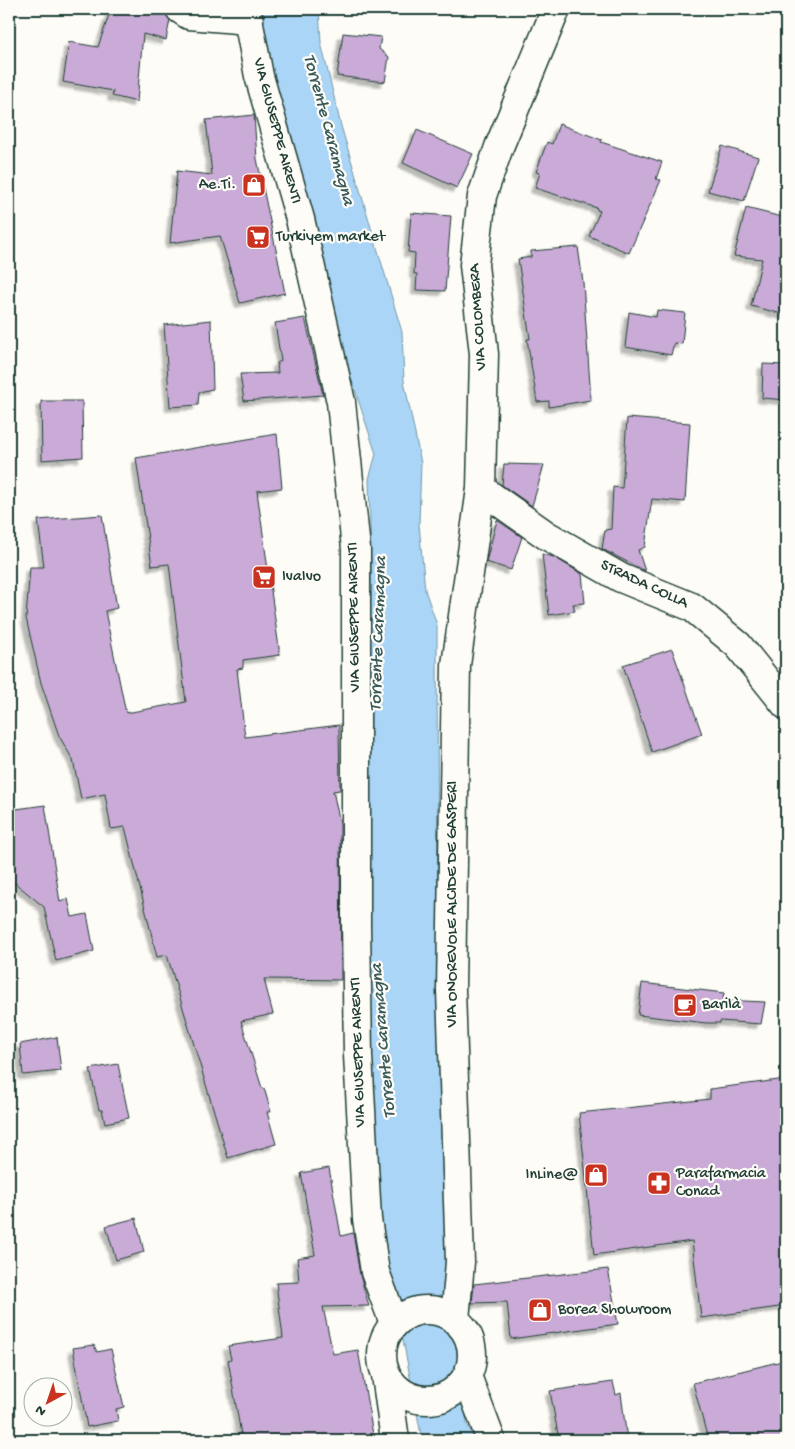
<svg xmlns="http://www.w3.org/2000/svg" width="795" height="1449" font-family="'Gochi Hand',sans-serif">
	<style>
		.water { fill: #abd5f6; stroke: #7398a8 }
		.building { fill: #caaad6; stroke: #1f3d34; filter: url(#shadow) }
		.lines { fill: none; stroke-linecap: round; stroke-linejoin: round }
		.street-casing { stroke: #1f3d34; stroke-width: 31 }
		.secondary-casing { stroke: #1f3d34; stroke-width: 31 }
		.street { stroke: #fdfcf7; stroke-width: 28 }
		.secondary { stroke: #fdfcf7; stroke-width: 28 }
		.labels { text-anchor: middle; dominant-baseline: central; stroke-width: 4.5; stroke-linejoin: round; paint-order: stroke }
		.street-label { font-size: 16px; fill: #1f3d34; stroke: #fdfcf7 }
		.poi-label { font-size: 16px; fill: #1f3d34; stroke: #fdfcf7; text-anchor: start }
		.water-label { font-size: 18px; font-style: italic; fill: #3b5b5b; stroke: #fdfcf7 }
	</style>
	<defs>
		<filter id="shadow"><feDropShadow dx="-4.5" dy="4.5" stdDeviation="1" flood-color="#0004"/></filter>
	</defs>
	<rect width="100%" height="100%" fill="#fdfcf7"/>
	<filter id="ink" filterUnits="userSpaceOnUse"><feTurbulence type="fractalNoise" baseFrequency=".02" numOctaves="2"/><feDisplacementMap in="SourceGraphic" scale="10" xChannelSelector="R" yChannelSelector="G"/><feConvolveMatrix kernelMatrix="1 2 1 2 8 2 1 2 1" color-interpolation-filters="sRGB"/></filter>
	<g filter="url(#ink)">
		<path class="water" d="M258,9H319L321,43L341,126L402,332L404,381L421,463L419,524L425,590L437,625L438,1036L450,1230L445,1270L467,1424L475,1440H422L374,1187L368,1031L371,569L369,479L376,454L351,378L263,40Z"/>
		<path class="building" d="M111,9H164L170,20L166,40L143,34L137,102L112,96L113,91L63,82L69,42L98,47Z
			M343,33L381,37L379,49L389,57L385,82L337,76Z
			M254,115L257,159L285,293L240,303L220,236L170,243L177,171L212,175L206,120Z
			M559,124L602,140L601,142L662,162L656,179L661,180L629,253L589,236L600,211L597,210V208L535,188L540,173L536,172L547,142L552,144Z
			M417,130L473,154L457,188L403,163Z
			M722,146L758,157L744,201L708,191Z
			M746,208L786,218V315L751,306L762,259L734,256Z
			M411,213L451,216L445,291L416,290L417,274H414L415,253L408,252Z
			M578,247L583,282L591,400L549,407V401L537,402L527,339H530L518,259L531,257V251Z
			M657,310L685,313L682,344L674,343L671,355L625,347L629,312L656,317Z
			M305,318L323,395L244,401L240,374L278,373L277,363L281,361L275,323Z
			M211,320L213,389L199,392L198,405L170,407L164,325Z
			M763,364L786,365V400L762,398Z
			M41,401H82L83,457L42,460Z
			M627,418L690,423L685,502L652,499L645,547L638,550L645,571L602,549L605,530L611,529L613,487L622,488Z
			M277,434L282,488L257,491L280,655L243,660V668L237,669L245,737L339,725L340,790L333,791L340,823L341,980L264,979L273,1014L241,1021L262,1088H264L271,1112H267L276,1144L228,1158L167,955L157,957L125,827L111,829L105,794L81,799L73,760L59,736L41,683L26,618L30,567H44L38,520L102,515L117,608L105,611L126,713L186,702L169,564L152,566L136,458Z
			M504,464L544,465L532,506L502,485Z
			M497,520L522,537L511,570L486,562Z
			M542,554L554,557L582,574L585,603L573,604L575,611L549,615Z
			M672,649L702,734L652,752L623,665Z
			M45,805L60,902L68,899L72,917L87,914L94,951L56,961L44,907L9,878V810Z
			M642,983L724,993L723,1000L765,1002L761,1024L720,1021V1023H706L638,1015Z
			M57,1037L61,1071L23,1075L20,1044Z
			M118,1064L129,1118L105,1123L102,1110H99L90,1069Z
			M786,1079V1306L701,1318L692,1241L594,1255L579,1113L710,1099V1089Z
			M329,1168L341,1236L353,1233L360,1275L369,1306L323,1307L333,1354L358,1350L374,1440H242L228,1360L231,1359L228,1346L283,1338L276,1283L299,1282L297,1258L315,1255L301,1173Z
			M136,1218L144,1252L116,1260L106,1226Z
			M608,1269L618,1324L511,1339L507,1302L472,1303L474,1284Z
			M94,1345L97,1352L111,1349L124,1407L116,1409L118,1421L87,1427L73,1348Z
			M786,1360V1440H708L693,1383Z
			M613,1382L616,1395L621,1393L627,1440H559L550,1391Z"/>
		<g class="lines">
			<g class="street-casing">
				<path id="street" d="M180,9L189,15L249,20
					M481,489L546,535L621,578L692,607L738,645L786,705"/>
			</g>
			<g class="secondary-casing">
				<path id="secondary" d="M246,9L259,76L300,219L341,402L356,549V923L358,1055L367,1219L375,1272L394,1323
					M382 1355a45 45 0 1 1 90 0a45 45 0 1 1-90 0Z
					M455,1320L460,1262L451,990L456,665L481,489L484,354L474,265L482,196L499,147L556,9
					M386,1375L395,1440
					M467,1376L491,1440"/>
			</g>
			<use href="#street" class="street"/>
			<use href="#secondary" class="secondary"/>
		</g>
	</g>
	<defs>
		<g id="shop-square" transform="scale(1.25)"><rect x="-9" y="-9" width="18" height="18" rx="4" fill="#c8321e" stroke="#fdfcf7"/><path d="M-5-2.5h2.3a2.7 3.5 0 0 1 5.4 0H5L5.5 6h-11ZM-1.5-2.5h3a1.5 2.3 0 0 0-3 0Z" fill="#fff"/></g>
		<g id="supermarket-square" transform="scale(1.25)"><rect x="-9" y="-9" width="18" height="18" rx="4" fill="#c8321e" stroke="#fdfcf7"/><path d="M-6-5.5h2.5l.6 2H6L4.5 2H-2.5L-4.4-4H-6ZM-1.5 3.2a1.3 1.3 0 1 0 .1 0ZM3 3.2a1.3 1.3 0 1 0 .1 0Z" fill="#fff"/></g>
		<g id="cafe-square" transform="scale(1.25)"><rect x="-9" y="-9" width="18" height="18" rx="4" fill="#c8321e" stroke="#fdfcf7"/><path d="M-5.5-4.5H6V0H3Q3 3.5 0 3.5H-2.5Q-5.5 3.5-5.5 0ZM3-3.2v2h1.7v-2ZM-6 4.5H4V6H-6Z" fill="#fff"/></g>
		<g id="pharmacy-square" transform="scale(1.25)"><rect x="-9" y="-9" width="18" height="18" rx="4" fill="#c8321e" stroke="#fdfcf7"/><path d="M-2-6h4v4h4v4h-4v4h-4v-4h-4v-4h4Z" fill="#fff"/></g>
	</defs>
	<g fill-rule="evenodd">
		<use href="#shop-square" x="254" y="185"/>
		<use href="#supermarket-square" x="258" y="237"/>
		<use href="#supermarket-square" x="264" y="577"/>
		<use href="#cafe-square" x="685" y="1005"/>
		<use href="#shop-square" x="596" y="1175"/>
		<use href="#pharmacy-square" x="659" y="1183"/>
		<use href="#shop-square" x="540" y="1310"/>
	</g>
	<g class="labels">
		<g class="street-label">
			<text transform="translate(276 131) rotate(75)">VIA GIUSEPPE AIRENTI</text>
			<text transform="translate(479 317) rotate(-94)">VIA COLOMBERA</text>
			<text transform="translate(644 585) rotate(25)">STRADA COLLA</text>
			<text transform="translate(355 617) rotate(-91)">VIA GIUSEPPE AIRENTI</text>
			<text transform="translate(453 904) rotate(-90)">VIA ONOREVOLE ALCIDE DE GASPERI</text>
			<text transform="translate(359 1052) rotate(-92)">VIA GIUSEPPE AIRENTI</text>
		</g>
		<g class="poi-label">
			<text x="236" y="185" text-anchor="end">Ae.Ti.</text>
			<text x="276" y="237">Turkiyem market</text>
			<text x="282" y="577">IvaIvo</text>
			<text x="702" y="1005">Barilà</text>
			<text x="676" y="1174">Parafarmacia<tspan x="676" dy="18">Conad</tspan></text>
			<text x="578" y="1175" text-anchor="end">InLine@</text>
			<text x="558" y="1310">Borea Showroom</text>
		</g>
		<g class="water-label">
			<text transform="translate(328 130) rotate(75)">Torrente Caramagna</text>
			<text transform="translate(379 634) rotate(-88)">Torrente Caramagna</text>
			<text transform="translate(384 1041) rotate(-95)">Torrente Caramagna</text>
		</g>
	</g>
	<rect width="795" height="1449" fill="none" stroke="#fdfcf7" stroke-width="30"/>
	<rect x="15" y="15" width="765" height="1419" fill="none" stroke="#1f3d34" stroke-width="2" filter="url(#ink)"/>
	<g transform="translate(48 1402) rotate(220)"><circle r="24" fill="#fdfcf7" stroke="#a4b0a9"/>
	<path d="M0-4L9 19L0 12L-9 19Z" fill="#c8321e"/>
	<text y="-8" font-size="14" font-weight="bold" text-anchor="middle" fill="#1f3d34">N</text>
	</g>
</svg>
